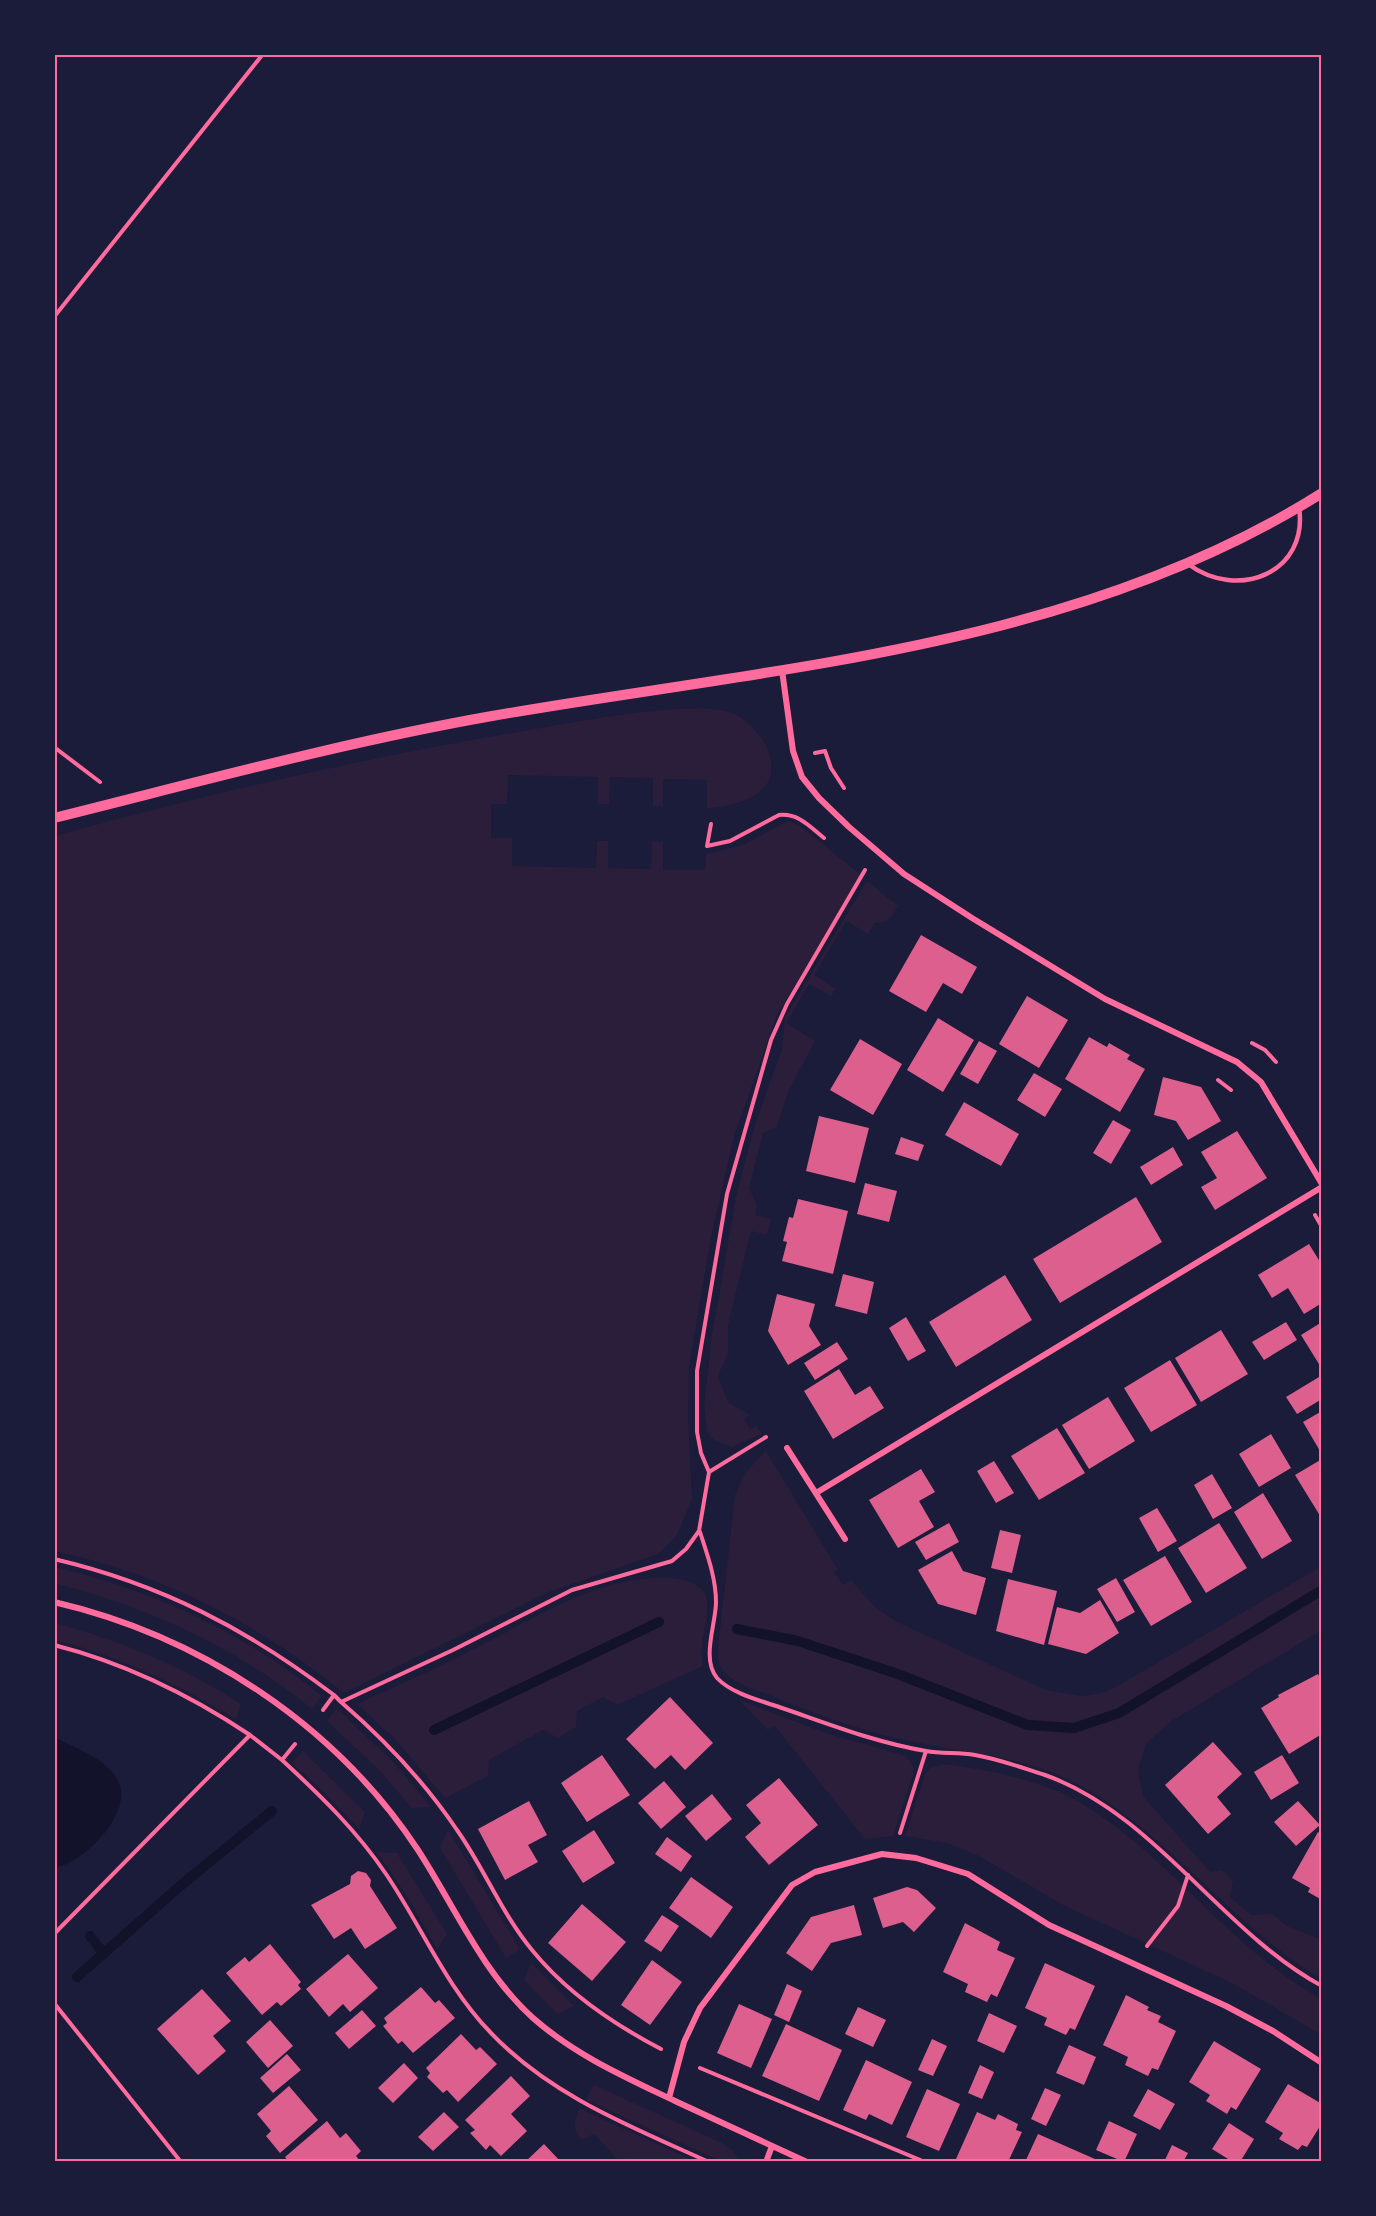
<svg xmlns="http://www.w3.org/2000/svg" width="1376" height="2216" font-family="'Open Sans',sans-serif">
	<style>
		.green { fill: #2a1e3b }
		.water { fill: #12122b }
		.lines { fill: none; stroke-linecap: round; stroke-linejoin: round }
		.stream { stroke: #12122b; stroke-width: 10 }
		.building { fill: #dd5f8e }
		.path { stroke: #ff6b9d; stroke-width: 4 }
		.service { stroke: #ff6b9d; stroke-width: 4.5 }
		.minor { stroke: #ff6b9d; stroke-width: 6 }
		.tertiary { stroke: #ff6b9d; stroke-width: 10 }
		.neatline { fill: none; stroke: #ff6b9d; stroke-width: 2 }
	</style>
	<rect width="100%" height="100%" fill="#1b1b3a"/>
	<path class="green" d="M698,708C710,709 723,709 734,714C756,724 781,757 768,782C758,800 726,808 707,808V780L663,779V806H653V778L610,777L609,804H598V777L508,775L507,804H491V838H512V866L596,868L597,841H608V868L651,869L652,842H663V870H705L706,854L743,845L788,821L799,825L861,875L777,1015L734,1136L711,1237L689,1367L688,1417L692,1499L677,1535L658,1554L549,1592L344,1693C259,1624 161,1573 54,1551V836C201,796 350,761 500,735C566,724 632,710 698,708Z
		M867,881L898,906C892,917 889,924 875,923L868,934L846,921L814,975L836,989L831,996L809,984L786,1023L815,1041L788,1092L777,1127L763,1133L749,1188L757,1205L755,1215L771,1219L767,1235L751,1231L728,1325V1353L718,1376L728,1402L750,1415L744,1419L750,1429L757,1426L762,1434L732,1447L714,1440L707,1432L704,1406L712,1335L737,1192L754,1128L782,1049L785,1017Z
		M766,1451L838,1570L834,1572L843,1585L851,1580L876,1608L895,1621L1046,1690L1082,1696L1103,1693L1116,1687L1322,1566V1630L1170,1722L1146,1744L1138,1770L1143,1796L1210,1872L1222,1870L1233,1881L1230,1897L1251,1915L1272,1914L1287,1926L1322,1940V1979C1220,1920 1142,1794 1027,1764C979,1751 928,1747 880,1734C842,1724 806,1710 769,1695C754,1689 731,1683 722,1669C717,1663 718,1655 718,1647L735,1495L745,1473Z
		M54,1567C151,1589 244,1633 322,1696L312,1709C235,1646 149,1608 54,1583Z
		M670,1578C735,1584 694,1627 703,1666L617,1705L603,1697L577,1711L576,1727L558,1738L543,1730L489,1760L488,1776L445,1798L396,1740L357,1704C396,1686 436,1669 474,1649C535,1618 599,1575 670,1578Z
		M54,1623C120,1640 184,1667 241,1704L236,1719C178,1685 120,1656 54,1640Z
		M739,1700L826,1733L906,1756L913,1766V1775L893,1836L865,1839L774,1725L768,1730Z
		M337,1708L396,1765L431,1807L412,1808L379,1770L327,1721Z
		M303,1751L365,1812L359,1829L324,1792L292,1763Z
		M946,1764C992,1771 1039,1779 1081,1803C1170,1856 1230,1950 1322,1999V2035L1234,1984L1063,1905L979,1856L947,1843L905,1836L925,1774L930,1768Z
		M448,1830L520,1949L506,1958L440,1848Z
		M377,1852L397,1853L447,1934L437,1950L412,1904Z
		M531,1963L574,2006L558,2014L524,1980Z
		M594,2085L722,2143L733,2151L740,2162H723L586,2100Z
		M580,2108L586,2112L697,2162H620L594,2134L582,2140C571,2128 575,2121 580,2108Z"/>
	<path class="water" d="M54,1737C74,1748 103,1757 116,1777C138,1809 85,1863 54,1868Z"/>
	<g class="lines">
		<path class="stream" d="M737,1629L798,1641L895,1673L1028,1725L1074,1728L1119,1713L1322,1590
			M434,1730L659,1622
			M90,1936L104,1954
			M77,1977L180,1886L272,1811"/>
	</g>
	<path class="building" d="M921,935L977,967L962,994L943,983L926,1012L889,991Z
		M1027,996L1068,1020L1039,1068L999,1044Z
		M938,1018L974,1040L943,1092L907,1070Z
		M1089,1037L1107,1047L1109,1043L1130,1055L1127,1059L1145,1069L1120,1112L1065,1079Z
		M860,1039L902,1064L873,1115L830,1090Z
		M979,1041L997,1051L978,1084L960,1074Z
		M1034,1073L1062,1089L1045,1117L1017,1100Z
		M1163,1077L1201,1087L1221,1121L1188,1140L1176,1121L1154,1115Z
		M964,1102L1019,1134L1001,1166L945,1135Z
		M819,1116L869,1128L855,1183L806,1171Z
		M1113,1120L1131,1130L1111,1164L1093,1153Z
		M1237,1131L1267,1178L1215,1210L1201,1187L1217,1178L1201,1152Z
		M901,1137L924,1145L918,1161L895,1154Z
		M1173,1147L1183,1165L1151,1185L1140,1167Z
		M865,1183L897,1191L889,1222L857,1214Z
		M1136,1197L1162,1242L1060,1303L1033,1259Z
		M798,1199L848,1211L833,1274L782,1261L787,1242L783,1241L789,1217L793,1218Z
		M1309,1244L1322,1265V1303L1304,1314L1288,1288L1272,1298L1258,1275Z
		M843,1274L874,1282L867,1314L835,1306Z
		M1005,1275L1032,1320L956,1367L929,1322Z
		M777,1294L815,1304L809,1326L821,1345L788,1365L768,1331Z
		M906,1317L926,1351L908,1361L889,1328Z
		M1286,1322L1297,1340L1264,1360L1252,1342Z
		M1322,1322V1369L1301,1335Z
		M1221,1330L1248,1374L1201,1402L1175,1358Z
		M837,1342L848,1359L815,1380L804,1363Z
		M1170,1360L1197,1405L1151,1432L1124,1388Z
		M839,1369L855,1395L870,1386L884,1408L833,1439L804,1391Z
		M1319,1377L1322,1381V1399L1297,1414L1286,1397Z
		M1108,1397L1135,1441L1089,1469L1062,1425Z
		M1322,1411V1450L1320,1451L1303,1422Z
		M1057,1428L1085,1473L1039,1500L1011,1456Z
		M1271,1434L1291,1468L1259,1487L1239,1454Z
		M1322,1459V1519L1295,1475Z
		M994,1461L1014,1493L996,1503L977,1471Z
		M921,1469L935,1492L919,1501L934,1527L898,1548L869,1500Z
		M1212,1474L1232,1508L1213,1519L1194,1485Z
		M1263,1493L1292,1541L1262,1559L1234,1512Z
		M1157,1508L1177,1541L1158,1552L1139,1518Z
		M949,1523L959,1542L926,1560L915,1542Z
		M1219,1523L1247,1568L1206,1593L1178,1548Z
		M1000,1530L1021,1535L1012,1573L991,1568Z
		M952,1551L963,1571L986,1578L976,1615L938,1604L918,1570Z
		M1165,1556L1192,1602L1151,1626L1123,1580Z
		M1116,1578L1135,1612L1117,1622L1097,1589Z
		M1008,1579L1057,1591L1044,1645L996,1631Z
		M1100,1600L1119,1633L1086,1654L1048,1644L1057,1607L1080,1613Z
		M1318,1674L1322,1682V1734L1289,1754L1261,1708L1279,1697L1278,1695Z
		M670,1697L713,1743L685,1770L671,1755L655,1769L626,1739Z
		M1213,1742L1242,1774L1217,1797L1231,1814L1208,1834L1165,1785Z
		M602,1755L630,1795L587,1822L561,1783Z
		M1282,1755L1299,1783L1271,1800L1254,1772Z
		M779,1778L818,1825L769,1865L745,1837L761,1823L746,1805Z
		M664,1781L686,1807L661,1829L638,1803Z
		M712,1794L732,1819L706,1841L685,1816Z
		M529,1801L547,1835L528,1845L538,1862L505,1880L478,1829Z
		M1298,1801L1320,1825L1296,1846L1274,1822Z
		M594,1830L615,1863L583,1883L562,1851Z
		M1318,1832L1322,1834V1900L1308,1892L1310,1888L1292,1878Z
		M667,1837L692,1856L681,1872L655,1854Z
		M358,1871L366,1873L371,1880L370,1886L397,1928L365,1949L351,1928L334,1939L311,1905L350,1884L351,1876Z
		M691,1877L733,1907L711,1938L669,1908Z
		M907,1887L917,1890L936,1908L914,1932L903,1922L883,1928L873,1898Z
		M582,1904L626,1942L592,1981L548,1943Z
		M854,1905L862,1935L831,1943L812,1971L786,1953L811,1917Z
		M662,1915L679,1926L661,1952L644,1941Z
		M965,1923L1000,1942L997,1950L1015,1958L997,1997L991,1994L987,2002L965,1992L968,1984L943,1972Z
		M270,1944L301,1982L298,1985L301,1989L281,2006L277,2002L262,2015L226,1973L245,1957L249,1962Z
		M348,1954L378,1988L350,2012L343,2004L329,2017L306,1989Z
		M652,1960L682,1982L650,2025L621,2005Z
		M1045,1963L1095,1986L1075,2030L1070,2028L1066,2035L1044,2025L1047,2018L1025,2008Z
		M787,1984L802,1991L789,2022L774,2015Z
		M421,1987L435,2003L439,2000L455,2018L413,2053L402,2041L398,2044L383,2026L387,2023L384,2018Z
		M202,1989L231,2021L213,2036L226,2051L198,2075L157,2029Z
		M1126,1995L1149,2007L1147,2010L1161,2016L1158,2022L1176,2031L1158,2070L1152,2068L1148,2076L1125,2065L1128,2057L1103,2045Z
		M739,2004L772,2019L751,2068L717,2053Z
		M858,2007L886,2020L873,2047L845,2034Z
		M362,2010L376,2026L349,2049L335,2033Z
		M989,2013L1017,2026L1004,2053L977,2041Z
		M270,2020L293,2046L268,2068L246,2042Z
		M786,2024L842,2050L819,2101L762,2076Z
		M461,2034L476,2050L480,2047L497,2064L458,2102L447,2090L443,2093L427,2077L430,2073L426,2068Z
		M932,2039L947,2046L933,2076L918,2070Z
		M1214,2041L1261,2069L1236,2110L1231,2107L1227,2114L1206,2101L1210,2095L1189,2082Z
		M1069,2045L1096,2057L1084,2085L1056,2073Z
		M287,2054L301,2070L273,2093L260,2078Z
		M866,2060L912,2082L892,2125L869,2114L866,2120L843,2110Z
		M404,2063L418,2078L393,2103L378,2088Z
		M980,2065L994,2072L982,2099L968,2093Z
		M511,2076L530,2096L511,2114L527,2131L501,2156L490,2145L486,2150L470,2133L475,2130L465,2120Z
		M1288,2084L1322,2104V2123L1307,2147L1302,2145L1298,2150L1279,2139L1283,2133L1265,2122Z
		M289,2086L318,2120L280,2153L266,2136L271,2131L257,2114Z
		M1045,2088L1061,2095L1046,2126L1031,2119Z
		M927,2089L960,2104L939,2151L906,2137Z
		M1148,2089L1175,2104L1160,2130L1133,2116Z
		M444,2112L459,2127L433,2151L418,2137Z
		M977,2112L995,2120L998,2114L1018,2124L1016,2130L1022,2132L1008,2162H962L956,2159Z
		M327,2121L340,2138L346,2133L361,2151L356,2156L361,2162H284L287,2160L285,2157Z
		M1109,2121L1137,2134L1124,2162L1096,2150Z
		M1229,2123L1254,2139L1240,2162H1233L1212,2149Z
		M1038,2134L1095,2159L1094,2162H1025Z
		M544,2144L561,2162H525Z
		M1172,2145L1188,2153L1183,2162H1164Z"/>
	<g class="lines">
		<path class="path" d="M54,317L263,54
			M54,747L100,782
			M815,753L825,751L831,768L844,788
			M711,824L707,846L730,841L779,815C799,813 810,827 824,838
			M1252,1043L1265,1050L1276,1062
			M1218,1080L1231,1090
			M1315,1215L1322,1227
			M709,1472L701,1453L697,1432V1371L727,1194L771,1040L787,1004L865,870
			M700,1532C707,1554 716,1578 716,1602C716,1624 701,1659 717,1678C732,1694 762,1701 782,1708C829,1724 877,1743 926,1751C942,1754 959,1752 975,1755C999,1759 1023,1768 1045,1775C1155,1814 1223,1933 1322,1986
			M54,1559C161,1584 247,1629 334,1695
			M54,1645C125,1663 190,1695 250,1735
			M341,1702C385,1740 424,1781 457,1830C484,1868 502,1914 532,1950C566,1992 613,2024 661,2049
			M323,1710L334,1695L341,1702L453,1650L572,1590L672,1561L686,1549L699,1531L709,1472L766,1437
			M282,1760C320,1795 357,1831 386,1874C422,1927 446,1987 491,2033C551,2096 632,2127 709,2162
			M900,1833L926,1751
			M54,1934L250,1735L282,1760L295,1744
			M1147,1946L1178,1906L1188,1875
			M54,2003L181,2162
			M700,2068L925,2162"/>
		<path class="service" d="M1188,564C1238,601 1309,573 1299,507"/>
		<path class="minor" d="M782,670L793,751L802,777L819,798L849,827L904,874L972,918L1105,999L1237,1062L1261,1082L1322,1184
			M787,1448L845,1539
			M816,1493L1322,1187
			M54,1602C200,1636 335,1724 418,1850C455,1907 482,1972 533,2018C575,2055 625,2077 675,2101C719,2121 763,2142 807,2162
			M669,2098L684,2042L700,2008L792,1885L815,1872L882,1854L916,1858L968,1874L1049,1925L1226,2006L1273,2031L1322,2063
			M766,2162L772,2146"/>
		<path class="tertiary" d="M54,818C199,782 344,742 492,716C772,667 1075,649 1322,493"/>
	</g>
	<rect width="1376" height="2216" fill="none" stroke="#1b1b3a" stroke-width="111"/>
	<rect x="56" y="56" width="1264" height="2104" class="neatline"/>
</svg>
